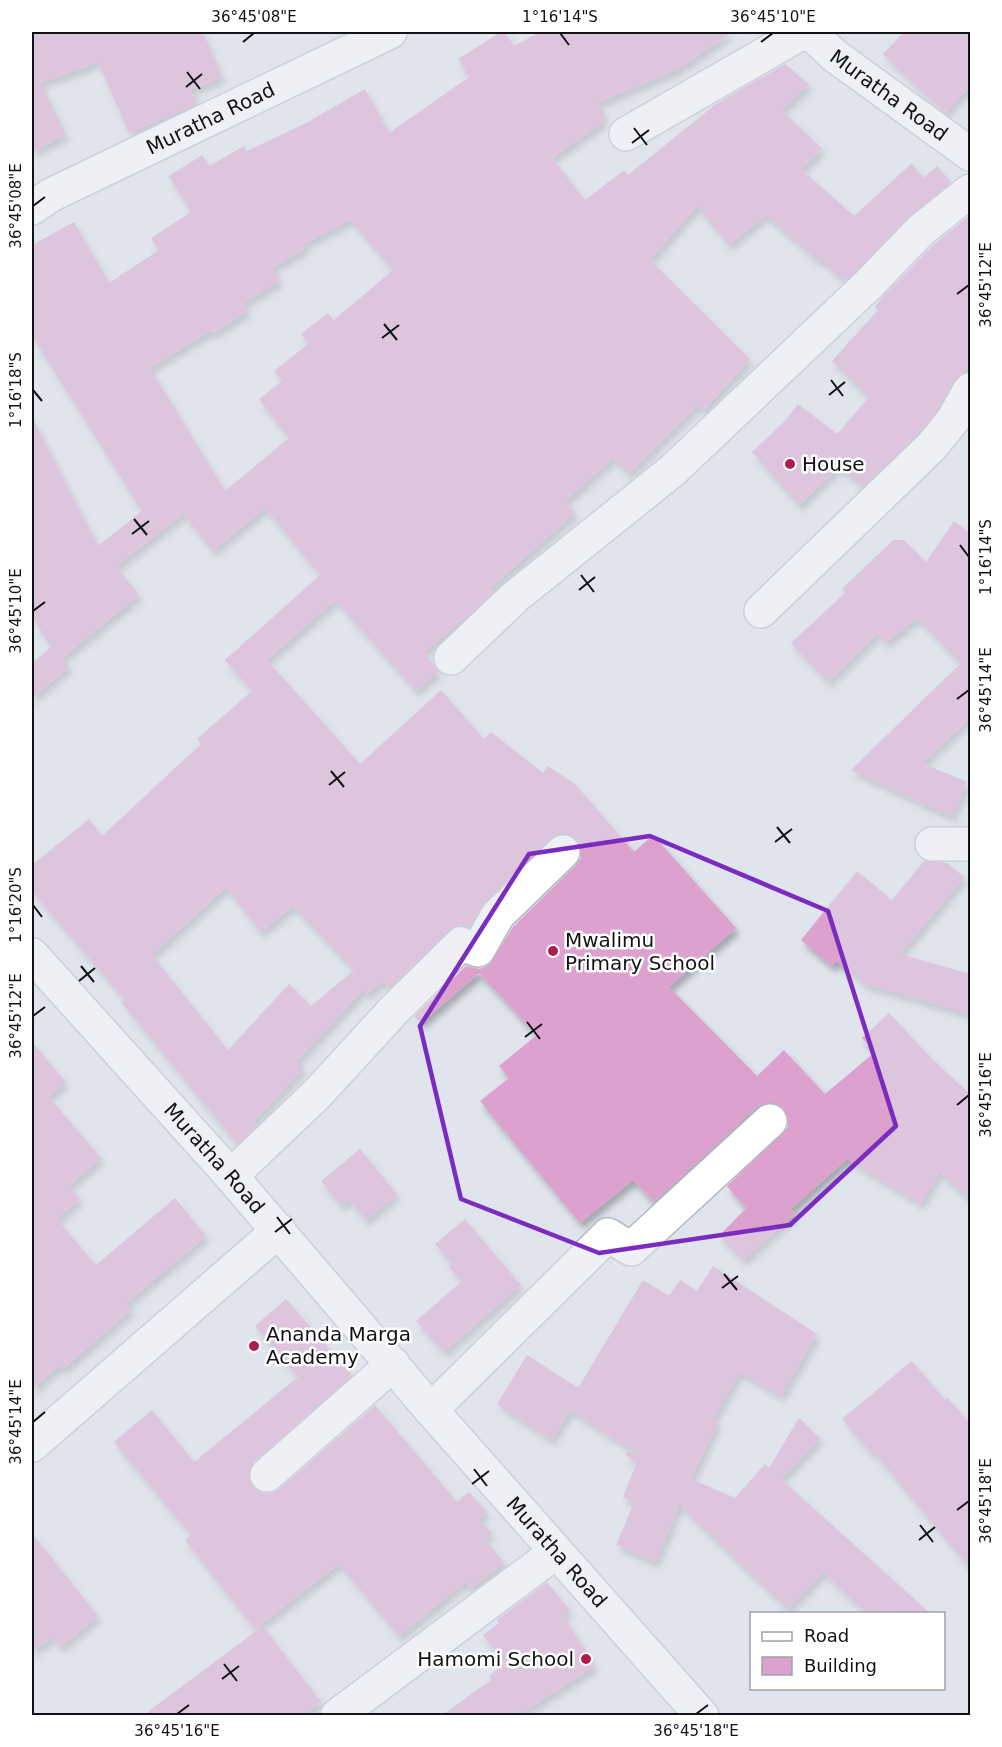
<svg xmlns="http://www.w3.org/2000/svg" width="1002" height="1747" font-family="'DejaVu Sans',sans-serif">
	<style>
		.building { fill: #dca1cd; fill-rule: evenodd; filter: url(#shadow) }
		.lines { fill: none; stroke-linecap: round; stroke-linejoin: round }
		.minor-casing { stroke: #b4b8c1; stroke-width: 36 }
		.minor { stroke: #fff; stroke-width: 33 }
		.marked { fill: none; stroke: #7b2cbf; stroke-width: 4.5; stroke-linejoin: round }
		.ticks { fill: none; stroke: #121316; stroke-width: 2 }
		.poi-dot { fill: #ae1d50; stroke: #fff; stroke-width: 2 }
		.labels { text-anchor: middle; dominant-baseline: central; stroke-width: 5; stroke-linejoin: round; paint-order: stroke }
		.street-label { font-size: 20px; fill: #121316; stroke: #fff }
		.poi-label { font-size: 20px; fill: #121316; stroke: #fff; text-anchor: start }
		.neatline { fill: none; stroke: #121316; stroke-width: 2 }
		.ticks-label { font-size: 15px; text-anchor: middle; fill: #121316 }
	</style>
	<defs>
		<filter id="shadow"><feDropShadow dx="3.5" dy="6" stdDeviation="3" flood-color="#0004"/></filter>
	</defs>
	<rect width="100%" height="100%" fill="#e0e4ed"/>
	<path class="building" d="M32,32H203L222,77L191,90L197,104L129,133L98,62L40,83L66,135L32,152Z
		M501,32H505L514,46L540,32H732L678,69L597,103L603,111V122L552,158L585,200L624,170L628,175L716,104L785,64L809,84L782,110L822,149L801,169L854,216L912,163L923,178L937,166L951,182L908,217L845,281L820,259L818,261L766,215L729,245L697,206L650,260L750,359L703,411L697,405L629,474L613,458L565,501L575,513L489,589L493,592L480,605L424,652L438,671L416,691L335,600L267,660L360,764L441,690L484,739L491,732L543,773L548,766L575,784L634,852L653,835L736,928L669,987L757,1076L784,1050L825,1094L875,1052L862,1038L889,1013L932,1059L970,1094V1200L939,1172L921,1204L847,1159L791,1209L795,1214L743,1260L719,1236L746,1208L727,1186L788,1127V1117L784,1109L776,1103H766L757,1107L654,1202L633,1180L580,1223L480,1101L509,1078L499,1066L537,1035L479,973L421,1023L414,1016L466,966L480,969L489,965L513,927L576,865L581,858V848L577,839L569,834H559L550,839L485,902L469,927L458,926L448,931L389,988L383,981L367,994L363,990L297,1061L304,1068L254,1121L257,1125L237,1144L122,1003L125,1000L32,891V865L89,819L102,836L201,744L197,739L252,691L225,660L320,575L265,508L213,551L183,514L116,566L139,595L62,658L69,667L32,698V663L51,647L32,616V417L98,546L142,511L32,336V245L74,222L109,283L159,250L151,238L191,212L169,176L202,155L209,166L244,146L247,151L306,123L365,89L389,133L469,77L458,59ZM350,220L393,270L334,320L328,313L301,334L308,344L274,371L282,381L259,399L289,438L225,491L150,368L211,330L213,333L248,311L243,303L280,281L272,268L305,249L302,245ZM226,887L261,932L293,906L354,970L311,1006L289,984L228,1050L152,955Z
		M904,32H970V86L945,113L883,54Z
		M970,215V365L954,380L935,413L918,433L863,486L839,467L799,505L752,452L784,422L798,404L837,434L869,397L832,361L878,310L875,307L884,295L934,244Z
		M954,521L970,533V718L922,763L967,782L952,817L851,770L961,663L917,618L885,643L878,633L828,682L791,643L845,593L842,589L893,540H904L926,562Z
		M924,861L947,863L964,877L900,954L970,974V1014L865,984L837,961L832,966L801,940L857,871L892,900Z
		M32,1042L66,1082L48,1096L101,1158L69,1186L80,1199L57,1219L96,1265L175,1198L206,1236L126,1303L132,1309L63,1369L60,1365L32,1389Z
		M360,1149L397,1194L366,1220L349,1199L341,1205L321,1181Z
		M465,1219L521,1285L444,1352L416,1321L462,1281L449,1267L452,1264L435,1244Z
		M713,1266L817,1334L781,1396L740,1372L713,1419L718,1422L691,1479L735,1498L765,1464L769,1468L799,1418L820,1438L781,1479L931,1614H868L823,1572L788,1609L679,1505L656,1562L616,1545L634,1503L623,1497L636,1464L625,1454L627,1452L640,1455L570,1410L552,1440L497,1404L527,1355L578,1388L643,1280L669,1296L680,1280L697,1291Z
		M286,1299L352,1375L255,1461L249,1470V1479L253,1487L262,1493H271L279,1489L375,1405L457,1502L469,1492L487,1512L479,1519L492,1533L485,1539L504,1563L471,1588L465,1582L399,1636L339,1564L255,1629L185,1540L191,1535L114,1442L152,1410L194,1462L298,1377L255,1326Z
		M912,1361L945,1400L948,1398L970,1424V1568L873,1451L871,1453L842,1419Z
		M32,1533L98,1616L61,1647L52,1637L32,1652Z
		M547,1582L569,1609L563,1615L595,1666L517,1716H441L491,1680L489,1676L505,1663L483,1635L499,1623L497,1620Z
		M263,1626L321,1702L303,1716H142Z"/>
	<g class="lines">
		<g class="minor-casing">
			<g id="minor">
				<path id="s1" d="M809,32L835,56L970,154"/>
				<path d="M626,134L803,32"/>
				<path id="s2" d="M32,208L51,195L390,32"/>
				<path d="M761,611L932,446L953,420L970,390"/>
				<path d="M451,658L515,597L673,470L869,284L921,230L970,191"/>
				<path d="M932,844H970"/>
				<path id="s3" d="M32,955L231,1176L431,1410L702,1716"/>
				<path d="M231,1176L317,1094L394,1010L461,944L478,950L498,915L563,852"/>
				<path d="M431,1410L608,1235L631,1249L770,1121"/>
				<path d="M32,1445L279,1230"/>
				<path d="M267,1475L393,1364"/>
				<path d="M337,1716L556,1552"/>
			</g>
		</g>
		<use href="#minor" class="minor"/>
	</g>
	<path d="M0 0H1002V1747H0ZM650,836L828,911L896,1126L790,1225L599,1253L461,1199L420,1026L529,854Z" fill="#e0e4ed" fill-opacity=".55" fill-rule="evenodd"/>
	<path class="marked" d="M650,836L828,911L896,1126L790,1225L599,1253L461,1199L420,1026L529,854Z"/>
	<path class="ticks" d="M560,33L569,45M243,42L254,33M761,42L773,33M187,72L200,89M186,87L202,74M634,128L647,145M632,143L649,130M33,206L45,197M957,294L969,285M384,324L397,340M382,338L399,325M831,380L843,396M33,390L42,401M829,395L845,382M134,519L147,535M132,534L149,521M960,545L969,557M581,575L594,592M579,590L595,577M33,611L45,602M957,699L969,690M331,771L344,787M329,785L345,772M777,827L790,843M775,842L792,829M33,905L42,917M81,966L94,982M79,981L95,968M33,1016L45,1007M527,1022L540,1039M525,1037L542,1024M957,1105L969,1095M277,1217L290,1234M275,1232L292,1219M724,1274L737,1290M722,1288L738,1276M33,1422L45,1412M474,1469L487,1486M472,1484L489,1471M957,1510L969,1501M920,1525L933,1542M919,1540L935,1527M224,1664L237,1681M222,1679L239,1666M177,1714L189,1705M696,1714L708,1705"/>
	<g class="poi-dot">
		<circle cx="790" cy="464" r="6"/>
		<circle cx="553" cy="951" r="6"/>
		<circle cx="254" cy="1346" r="6"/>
		<circle cx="586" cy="1659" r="6"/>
	</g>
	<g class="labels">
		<g class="street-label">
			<text stroke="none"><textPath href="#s1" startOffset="102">Muratha Road</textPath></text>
			<text stroke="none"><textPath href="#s2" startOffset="200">Muratha Road</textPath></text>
			<text stroke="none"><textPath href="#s3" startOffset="273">Muratha Road</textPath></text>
			<text stroke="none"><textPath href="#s3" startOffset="795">Muratha Road</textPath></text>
		</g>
		<g class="poi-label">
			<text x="802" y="464">House</text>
			<text x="565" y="940">Mwalimu<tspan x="565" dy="23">Primary School</tspan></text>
			<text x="266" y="1334">Ananda Marga<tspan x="266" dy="23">Academy</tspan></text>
			<text x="574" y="1659" text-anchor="end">Hamomi School</text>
		</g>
	</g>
	<rect width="1002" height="1747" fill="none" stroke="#ffffff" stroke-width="66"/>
	<rect x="750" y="1612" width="195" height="78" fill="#ffffff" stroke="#a0a1a2" stroke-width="1.5"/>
	<rect x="762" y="1632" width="30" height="9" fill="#ffffff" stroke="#a0a1a2" stroke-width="1.5"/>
	<text x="804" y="1642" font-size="18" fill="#121316">Road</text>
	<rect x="762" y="1657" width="30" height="18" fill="#dca1cd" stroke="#a0a1a2" stroke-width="1.5"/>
	<text x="804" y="1672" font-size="18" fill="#121316">Building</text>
	<rect x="33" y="33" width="936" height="1681" class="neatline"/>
	<g class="ticks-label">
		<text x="254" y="22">36°45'08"E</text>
		<text x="560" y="22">1°16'14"S</text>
		<text x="773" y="22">36°45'10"E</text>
		<text transform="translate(16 206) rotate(-90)" y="5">36°45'08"E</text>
		<text transform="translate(986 285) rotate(-90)" y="5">36°45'12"E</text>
		<text transform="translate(16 390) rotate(-90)" y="5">1°16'18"S</text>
		<text transform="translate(986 557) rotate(-90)" y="5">1°16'14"S</text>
		<text transform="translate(16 611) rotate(-90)" y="5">36°45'10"E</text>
		<text transform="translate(986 690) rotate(-90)" y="5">36°45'14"E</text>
		<text transform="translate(16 905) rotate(-90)" y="5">1°16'20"S</text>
		<text transform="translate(16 1016) rotate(-90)" y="5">36°45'12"E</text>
		<text transform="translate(986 1095) rotate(-90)" y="5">36°45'16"E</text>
		<text transform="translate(16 1422) rotate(-90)" y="5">36°45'14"E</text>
		<text transform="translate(986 1501) rotate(-90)" y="5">36°45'18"E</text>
		<text x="177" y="1736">36°45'16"E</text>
		<text x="696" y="1736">36°45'18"E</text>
	</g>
</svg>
